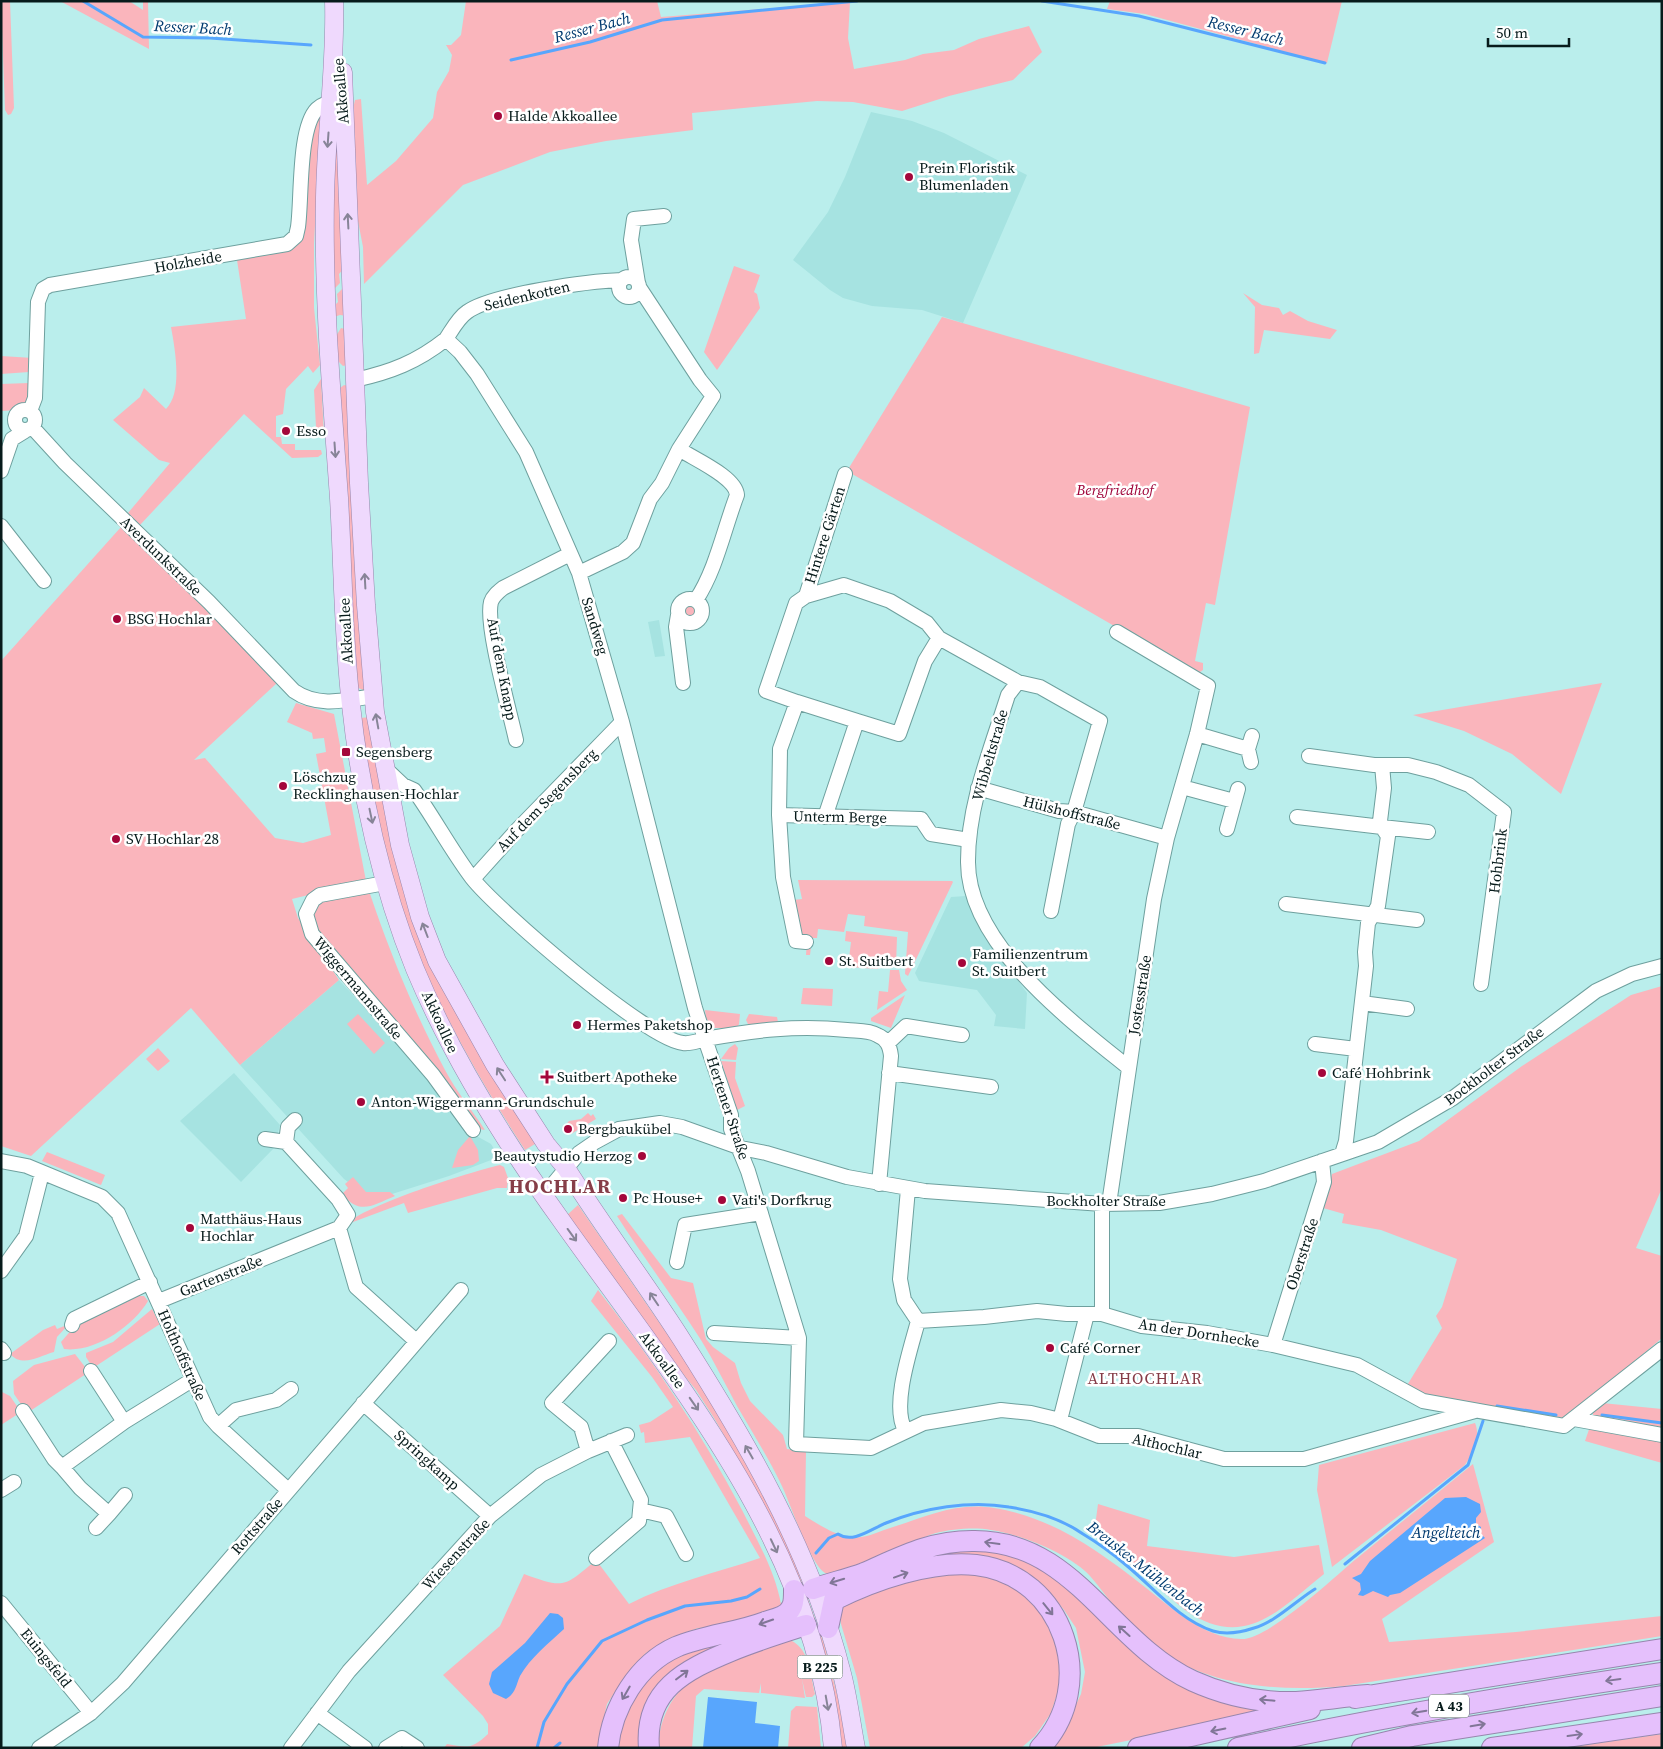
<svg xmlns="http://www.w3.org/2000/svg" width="1663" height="1749" viewBox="0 0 1663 1749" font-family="'Source Serif 4',serif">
  <rect width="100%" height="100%" fill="#baeeec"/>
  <path fill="#a6e3e1" d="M871,112l41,9 32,12 83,42 -64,148 -41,-13 -50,-4 -29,-8 -13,-8 -37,-30 35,-48 17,-35z
    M659,620l6,36 -10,1 -7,-35z
    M966,896l17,36 44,61 -2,36 -31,-3 2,-11 -19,-25 -58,-9 -4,-8 36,-76z
    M339,980l64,68 70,86 18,10 8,13 -50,19 -76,24 -29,-21 -104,-114z
    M234,1073l46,52 -6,23 -33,34 -61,-61z"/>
  <path fill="#fab5bc" d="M1,1h9l4,107 -3,6 -3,1 -3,-5z
    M60,1h69l14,9v-9h5l1,48z
    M466,1h191l4,16 189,-15 -2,36 6,31 51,-9 18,-6 31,-4 25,-11 50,-13 13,26 -29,28 -64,16 -47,15 -49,-9 -36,-1 -125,12 1,17 -87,11 -56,11 -87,33 -99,99 -1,-37 -7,-36 -4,-98 3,-13 6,-1 6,86 29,-24 37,-43 4,-26 12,-21 3,-16 -6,-10h5l10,-10z
    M1110,1h232l-15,62 -182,-49 -38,-5z
    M335,113l12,152 -8,9 1,9 -10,10z
    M321,114l-7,130v64l6,57 -7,8 -5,-7 -22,23 -3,25 -7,2v21h5l1,7h13v6h26l1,4 -4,3 -26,1 -48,-44 -104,111 -12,-12 42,-50 -11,-3 -46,-40 27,-23 4,-9 22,21c17,-17 9,-60 5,-82l75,-8 -9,-59 51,-12 22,-115z
    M734,266l26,9 -6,17 3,2 3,14 -43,62 -13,-18z
    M347,284v32l-7,-1 -6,2 -5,-6 9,-9 -1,-8z
    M1243,293l19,12 17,3 4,7 7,-4 18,10 29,9 -7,9 -66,-9 -5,23 -5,1 1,-47z
    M942,317l308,90 -35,198 -9,-2 -11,58 8,2v7l-6,4 -350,-203z
    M341,328l4,1 2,36 -4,1 -6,-6 -1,-24z
    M1,356l32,2 -4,14 -28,2z
    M321,379l3,56 -8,-8 -2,-37z
    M29,383l-1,19 -10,8 -17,1v-27z
    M344,385l4,1 17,303 -2,1 -7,-3 -16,-299z
    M121,527l68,64 88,92 -83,77 11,-2 70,80 28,5 28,-8 -15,-81 10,-2 -2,-14 -11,1 -1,-6 -25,-11 9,-19 38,11 32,167 -74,18 6,19 41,62 -99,85 -49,-57 -160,148 -30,-10v-485z
    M681 610a8 8 0 1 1 16 0a8 8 0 1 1-16 0Z
    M1602,683l-41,111 -49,-40 -48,-23 -51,-16z
    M372,717l37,177 131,247 -15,9c-52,-80 -98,-162 -129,-253 -19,-58 -27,-119 -37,-179z
    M798,880l154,1 1,1 -45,94 -3,-2 3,-42 -44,-6 1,-10 -17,-2 -4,18 -26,-3 -1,9h-5l-2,17h-4l1,-15 -8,-2 -6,-38 9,-1z
    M369,891c21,62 45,121 76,179 11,21 27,40 40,60l-10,-2 -158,-196 -6,-20 10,-12z
    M846,931l51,6 -1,28 -17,-2 -1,6 -30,-2 3,-25 -6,-1z
    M890,970h9l2,11 6,9 -30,20 2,-19 9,1z
    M1662,986v202l-26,60 26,8v82l-93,79 -10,3 -139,-25 -14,-8 36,-59 -6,-12 6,-9 15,-48 -76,-29 -39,-7 2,-9 -21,-6 9,-34 87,-33 103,-75 109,-71z
    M803,988l30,1 -1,17 -31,-2z
    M905,995l-14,33 -20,-7v-3z
    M705,1010l35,4 -1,10 -2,4h-23l-8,-10z
    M358,1014l27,29 -11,11 -27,-30z
    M749,1014l28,3 1,5 -29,4 -3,-6z
    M735,1044l3,4 -2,12 -15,-1 8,-11z
    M158,1048l12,13 -12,10 -12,-12z
    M721,1061l15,1 -1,16 10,28 -8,4z
    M588,1113l3,3 2,-2 3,5 -25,15 -8,-6 6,-7 12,-2z
    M470,1136l8,14 1,11 -6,4 -21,3 6,-18z
    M47,1152l58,23 -4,10 -59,-24z
    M500,1165l4,2 4,11 -1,10h-10l-89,25 -4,-10 -59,22c22,-21 122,-52 155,-60z
    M353,1177l13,15h24l5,4c-22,9 -35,20 -53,-2l6,-6 -3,-4z
    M578,1205l132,191 76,142 38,106 14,54 9,50h-9l-86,-264 -38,-66 -18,-28 -39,-48 -91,-126z
    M622,1214l49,64 22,5 13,56 7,8 22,16 6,20 9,18 33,34 4,14 19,2 -1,65c13,8 29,19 45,21 12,2 24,-3 34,-7 36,-11 71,-29 110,-22 57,9 102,41 147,76 29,22 61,54 100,55 28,1 96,-65 120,-84 37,-30 74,-60 112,-91l21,78 -112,77 7,23 127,-10 146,-16v20l-318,50c-65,6 -137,1 -191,-40 -26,-19 -43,-47 -63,-70 -20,-22 -70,-42 -99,-46 -16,-3 -39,-1 -55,3 -19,5 -98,47 -111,40 -15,-9 -35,-71 -44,-89 -13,-27 -29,-52 -44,-78 -12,-22 -23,-45 -36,-66 -27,-42 -57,-82 -84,-124z
    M598,1290c54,69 103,142 144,220 15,30 33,61 39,94l-4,8 -49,14 -30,2 -22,8 -30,17 -22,25 -17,26 -10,44h-153l3,-4c21,4 25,5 41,-10v-10l-5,-8 -40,-41 57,-49 24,-52c41,15 40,13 72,-14l33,44c41,-21 87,-31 131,-46l-70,-121 -45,6 -1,-11 -3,1 -2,-8 11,-3 23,-15 -21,-30 -61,-76z
    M135,1293l2,3h7l4,5c-15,25 -53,52 -84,48l-3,-7 13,-15 59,-29z
    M152,1309l8,15 -67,44 -7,-11v-4l27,-11z
    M69,1324l-12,13 -3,15c-15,4 -31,16 -44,2l33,-24 12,-5 2,4z
    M75,1354l14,18 -62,41 -13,-19 -1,-13 21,-16z
    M2,1392l8,4 11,16 -20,13z
    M1602,1403l60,6v54l-77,-22 8,-23v-10z
    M1475,1423c6,14 -2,30 -10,42l-133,102 -15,-77 2,-25z
    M1098,1504l52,16 -3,26 87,11 85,-12 5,29c-46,37 -80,77 -139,36l-91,-76z
    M971,1544l65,16 192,143 28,7 -23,9 -141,29h-44l17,-20 16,-34 4,-22 -9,-44 -12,-18 -17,-21 -17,-11 -58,-23 -24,-1 -25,5z
    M961,1570l34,5 41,27 26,54 -2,29 -9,28 -16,23 -14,12h-151l-13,-70 -16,-54 -1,-15 5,-6 50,-19z
    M741,1635l-59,33 -40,80h-29l24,-63 39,-31z
    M787,1639c23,7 23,35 28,55l-3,3h-6l-4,-18 3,19 -44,-5v-10l-2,10 -55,-4 -8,7 -4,52h-34c5,-77 69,-86 129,-109z
    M796,1706l21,1 4,41h-33l3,-37z
    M1662,1734v14h-97z"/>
  <path fill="#58a6fd" d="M1466,1497l14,7 1,8 -5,6v6l5,3v7l4,4 -85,55 -10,2 -2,2 -15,-6 -10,5 -5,-1 3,-5 -1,-7 -8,-5 9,-4 9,-13 75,-63z
    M550,1613l8,1 5,4 1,11c-15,14 -34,29 -44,47 -4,9 -4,17 -14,23l-13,-6 -4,-9 3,-12 33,-29z
    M708,1697l49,5 -2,21 25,3 -2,22h-75z"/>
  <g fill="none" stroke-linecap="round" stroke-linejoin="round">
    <path stroke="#58a6fd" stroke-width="3" d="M83,1l60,36 67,1 101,7
      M1042,1l97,15 186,47
      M511,60l79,-18 72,-22 195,-19
      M1497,1406l59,9
      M1602,1415l60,8
      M816,1553l13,-15 9,-4c15,10 33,-5 48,-11 37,-15 84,-23 123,-16 26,4 53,12 74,27 15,9 30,20 43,31 27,22 53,55 87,66 13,4 29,1 41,-3 20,-5 43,-28 61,-39
      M1345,1564l123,-99 15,-44
      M537,1748l7,-26 23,-38 35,-43 45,-21 38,-14 46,-5 16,-4 13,-8
      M554,1748l6,-5"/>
    <g stroke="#6ea09e" stroke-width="16">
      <path id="minor" d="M619 287a10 10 0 1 1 20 0a10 10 0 1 1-20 0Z
        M638,283l-7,-43 3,-21 30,-3
        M639,287l61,93 13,16 -34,53
        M446,339c6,-9 12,-21 21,-27 24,-18 124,-31 155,-32
        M355,380c36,-8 62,-18 91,-41l14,13 17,22 49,78 53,121 43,149 73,286 10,31c51,-9 91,-14 142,-9 9,1 22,0 30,5 10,4 13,11 14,21l-12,128
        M15 420a10 10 0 1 1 20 0a10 10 0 1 1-20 0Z
        M30,411l5,-13 3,-96 5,-13 7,-4 237,-41 9,-8 2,-9c4,-28 0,-99 19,-118 6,-6 13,-7 21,-7
        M33,428l32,35 144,139 85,89c24,17 53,9 80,5
        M1,471l11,-32 13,-8
        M845,474l-39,122 38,-11 46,16 37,22 12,15 79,44 22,5 60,34 -26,91 -6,12 -17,87
        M1,526l43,55
        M579,573l44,-21 10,-9 17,-44 12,-16 17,-34c15,10 57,28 58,46 -13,34 -21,75 -41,105
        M678 611a12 12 0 1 1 24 0a12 12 0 1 1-24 0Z
        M678,615l-2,12 7,56
        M1018,682l-10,13c-17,54 -40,109 -40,166 -1,83 103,160 161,207
        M797,702l60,19
        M1197,734l51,15 3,13
        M516,740c-6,-28 -31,-115 -25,-138 2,-6 7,-10 12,-14l67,-34
        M1248,749l4,-13
        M1309,756l65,9h34l28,7 33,13 35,27 -23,172
        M1382,765l2,23 -4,33 2,6 46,5
        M386,769l17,16 11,5c20,28 37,60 58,88 25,32 176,162 211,165 7,1 16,-2 22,-4l26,76v14l17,42 51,167 -3,106 75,4 53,-25 77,-13 30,3 25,6 43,17h39l86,23h80l171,-48
        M1182,787l52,14
        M978,788l81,23 15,1 93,26
        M779,815l1,-66 17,-47 -31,-11 30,-88 10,-7
        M825,817l32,-96 42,13 26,-73 14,-23
        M1297,817l85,10 6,9 -10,70 -10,17 -3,29 1,14 -20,175 -4,13
        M1227,829l11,-40
        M473,879l44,-49 105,-108
        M385,883l-65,12 -7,5 -7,14 6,20 121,141 40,55
        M1286,904l131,16
        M806,942l-10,-1 -13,-64 -4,-62 142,4 10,15 38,6
        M1362,1003l45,6
        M888,1043l18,-17 56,9
        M1315,1044l41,5
        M889,1073l102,14
        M265,1139l21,3
        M1,1161l26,5 75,31 16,16 92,204 8,9 70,64
        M908,1189l-8,90 4,21 14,21 66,-4 53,-6 30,3h35l40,12 65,7 66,12 84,20 66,36 141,25 98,-77
        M544,1195l35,-42 16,-11 24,-13 41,-6 22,4 59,21 25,5 81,24 78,14 177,13 57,-1 53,-9 52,-13 114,-39 75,-44 143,-107 36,-17 30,-8
        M1109,1204l45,-305 13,-61 30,-104 11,-48 -91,-54
        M339,1228l17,59 60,54
        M677,1262l8,-37 76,-12
        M1,1271l25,-35 16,-63
        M159,1301l180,-73 9,-13 -10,-16 -52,-57 2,-15 7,-7
        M1102,1314v-110
        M72,1325l2,-6 76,-37
        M714,1333l85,5
        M1273,1345l51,-163 -2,-21
        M1,1349l3,4
        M91,1371l33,51
        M363,1403l127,113
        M23,1411l31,48 8,8
        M1574,1419l88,16
        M1060,1420l27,-106
        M218,1426l18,-16 40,-10 15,-11
        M905,1430c-14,-25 6,-82 13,-109
        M588,1451l-7,-24 -29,-24 57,-62
        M1,1490l13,-8
        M125,1495l-16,19 -29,-26 -18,-21 62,-45 68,-42
        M640,1510l26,6 20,38
        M96,1528l13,-14
        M596,1558l43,-37 2,-21 -30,-59
        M1,1603l90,110
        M317,1713l48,35
        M39,1748l52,-35 32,-30 338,-393
        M291,1748l58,-77 141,-155 51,-41 47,-24 39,-16
        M386,1748l16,-10 15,10"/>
    </g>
    <g stroke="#9786ad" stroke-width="19">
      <path id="major" d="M334,1c2,66 -8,131 -9,197 -2,100 7,201 14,300 4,69 4,139 12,207 9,86 31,183 64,264 37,89 90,173 146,251 114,161 254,323 272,528
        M343,72l16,411 7,122 9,107 25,133 20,72 17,44 58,104 51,79 20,24c37,59 79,114 116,172 65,102 129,212 159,330 7,25 10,52 15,78"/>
    </g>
    <g stroke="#9786ad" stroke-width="22">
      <path id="highway" d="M813,1589c17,-6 35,-10 51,-16 37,-16 66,-32 108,-32 102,-2 137,101 221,140 31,14 68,22 103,21 24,-1 48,-6 72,-7
        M828,1628l6,-28c40,-20 97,-40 142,-35 88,10 124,120 64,183
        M1355,1698l307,-49
        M608,1748c4,-41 30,-84 68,-101 28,-12 60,-14 89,-25 9,-3 22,-5 26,-14 3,-4 3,-13 3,-18
        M649,1748c-5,-58 36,-78 82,-97 24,-10 50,-18 75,-26
        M1138,1748l172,-39
        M1238,1748c140,-31 282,-54 424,-75
        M1362,1748l50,-12 250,-40
        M1492,1748l170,-25"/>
    </g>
    <use href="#minor" stroke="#fff" stroke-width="14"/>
    <use href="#major" stroke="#efd9fd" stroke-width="18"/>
    <use href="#highway" stroke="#e5c0fc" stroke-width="20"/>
  </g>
  <defs><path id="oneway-shaft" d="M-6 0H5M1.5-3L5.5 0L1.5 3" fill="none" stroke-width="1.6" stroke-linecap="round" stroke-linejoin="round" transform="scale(1.25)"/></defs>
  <g stroke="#878497">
    <use href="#oneway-shaft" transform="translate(328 140) rotate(94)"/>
    <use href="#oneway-shaft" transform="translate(348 221) rotate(-93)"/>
    <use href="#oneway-shaft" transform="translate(335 450) rotate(86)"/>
    <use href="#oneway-shaft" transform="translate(365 581) rotate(-93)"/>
    <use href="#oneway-shaft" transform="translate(377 721) rotate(-100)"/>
    <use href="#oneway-shaft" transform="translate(371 816) rotate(78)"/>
    <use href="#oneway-shaft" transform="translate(425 930) rotate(-111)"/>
    <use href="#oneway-shaft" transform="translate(501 1074) rotate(-123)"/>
    <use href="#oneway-shaft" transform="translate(572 1235) rotate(54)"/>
    <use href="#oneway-shaft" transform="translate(654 1299) rotate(-124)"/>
    <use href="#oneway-shaft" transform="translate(694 1404) rotate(55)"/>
    <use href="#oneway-shaft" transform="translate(749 1452) rotate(-120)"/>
    <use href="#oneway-shaft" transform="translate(774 1546) rotate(65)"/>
    <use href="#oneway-shaft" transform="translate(827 1703) rotate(80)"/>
  </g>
  <g stroke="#817697">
    <use href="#oneway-shaft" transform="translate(992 1543) rotate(-172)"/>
    <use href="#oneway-shaft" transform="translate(901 1575) rotate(-20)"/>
    <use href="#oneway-shaft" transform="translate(837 1581) rotate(163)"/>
    <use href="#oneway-shaft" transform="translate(1048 1609) rotate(51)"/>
    <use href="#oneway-shaft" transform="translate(766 1622) rotate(161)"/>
    <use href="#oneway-shaft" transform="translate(1124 1631) rotate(-138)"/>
    <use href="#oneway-shaft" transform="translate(682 1675) rotate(-37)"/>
    <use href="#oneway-shaft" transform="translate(1613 1680) rotate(172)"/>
    <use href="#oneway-shaft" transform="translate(626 1693) rotate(120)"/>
    <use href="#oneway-shaft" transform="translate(1267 1700) rotate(-175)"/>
    <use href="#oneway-shaft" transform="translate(1419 1712) rotate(170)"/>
    <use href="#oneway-shaft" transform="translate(1478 1725) rotate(-10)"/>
    <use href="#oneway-shaft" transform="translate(1218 1730) rotate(168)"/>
    <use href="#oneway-shaft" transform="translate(1575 1735) rotate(-8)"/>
  </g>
  <g fill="#a4073b" stroke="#fff" stroke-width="2">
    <circle cx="498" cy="116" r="5"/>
    <circle cx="909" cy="177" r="5"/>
    <circle cx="286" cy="431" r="5"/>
    <circle cx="117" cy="619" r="5"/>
    <rect x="341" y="747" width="10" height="10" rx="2.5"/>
    <circle cx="283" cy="786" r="5"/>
    <circle cx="116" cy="839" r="5"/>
    <circle cx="829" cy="961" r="5"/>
    <circle cx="962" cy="963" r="5"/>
    <circle cx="577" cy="1025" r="5"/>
    <circle cx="1322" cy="1073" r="5"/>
    <path d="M544.5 1069.5h5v5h5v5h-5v5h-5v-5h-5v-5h5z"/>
    <circle cx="361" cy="1102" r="5"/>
    <circle cx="568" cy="1129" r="5"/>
    <circle cx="642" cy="1156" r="5"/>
    <circle cx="623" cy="1198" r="5"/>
    <circle cx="722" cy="1200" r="5"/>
    <circle cx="190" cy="1228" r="5"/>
    <circle cx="1050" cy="1348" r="5"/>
  </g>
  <g text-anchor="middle" stroke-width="5" stroke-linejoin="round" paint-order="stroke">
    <g fill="#fff" stroke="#515f5f" stroke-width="1">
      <rect x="797.5" y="1655.5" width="45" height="23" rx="4"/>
      <rect x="1429" y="1694.5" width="40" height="23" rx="4"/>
    </g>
    <g font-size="14" font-weight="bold" fill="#071b1b">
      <text x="820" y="1672">B 225</text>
      <text x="1449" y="1711">A 43</text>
    </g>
    <g font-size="15" fill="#071b1b" stroke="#fff">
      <text transform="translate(341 91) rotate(-95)" y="5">Akkoallee</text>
      <text transform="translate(188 262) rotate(-10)" y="5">Holzheide</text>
      <text transform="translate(527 296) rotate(-13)" y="5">Seidenkotten</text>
      <text transform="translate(825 535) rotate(-72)" y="5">Hintere Gärten</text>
      <text transform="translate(161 556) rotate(44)" y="5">Averdunkstraße</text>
      <text transform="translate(595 626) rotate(73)" y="5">Sandweg</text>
      <text transform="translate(346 631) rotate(-93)" y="5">Akkoallee</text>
      <text transform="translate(502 669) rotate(79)" y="5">Auf dem Knapp</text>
      <text transform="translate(990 755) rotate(-74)" y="5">Wibbeltstraße</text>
      <text transform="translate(547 800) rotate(-46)" y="5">Auf dem Segensberg</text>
      <text transform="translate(1072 813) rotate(14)" y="5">Hülshoffstraße</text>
      <text transform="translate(840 817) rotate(1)" y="5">Unterm Berge</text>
      <text transform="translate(1498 861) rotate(-83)" y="5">Hohbrink</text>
      <text transform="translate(358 988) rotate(50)" y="5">Wiggermannstraße</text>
      <text transform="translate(1140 995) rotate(-81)" y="5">Jostesstraße</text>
      <text transform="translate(440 1022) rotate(65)" y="5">Akkoallee</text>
      <text transform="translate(1494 1066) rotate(-37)" y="5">Bockholter Straße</text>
      <text transform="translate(728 1108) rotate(72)" y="5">Hertener Straße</text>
      <text x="1106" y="1206">Bockholter Straße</text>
      <text transform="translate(1302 1254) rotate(-72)" y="5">Oberstraße</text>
      <text transform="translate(221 1276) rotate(-22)" y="5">Gartenstraße</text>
      <text transform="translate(1199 1333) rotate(9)" y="5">An der Dornhecke</text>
      <text transform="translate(182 1355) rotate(66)" y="5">Holthoffstraße</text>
      <text transform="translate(662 1360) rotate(54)" y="5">Akkoallee</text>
      <text transform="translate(1167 1446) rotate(13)" y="5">Althochlar</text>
      <text transform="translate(427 1460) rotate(42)" y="5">Springkamp</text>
      <text transform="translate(257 1526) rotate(-49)" y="5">Rottstraße</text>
      <text transform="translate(456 1554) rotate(-47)" y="5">Wiesenstraße</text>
      <text transform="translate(46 1658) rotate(51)" y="5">Euingsfeld</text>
    </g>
    <g font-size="15" fill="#071b1b" stroke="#fff" text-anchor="start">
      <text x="508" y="121">Halde Akkoallee</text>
      <text x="919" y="173">Prein Floristik<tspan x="919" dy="17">Blumenladen</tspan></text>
      <text x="296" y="436">Esso</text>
      <text x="127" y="624">BSG Hochlar</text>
      <text x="356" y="757">Segensberg</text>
      <text x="293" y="782">Löschzug<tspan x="293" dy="17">Recklinghausen-Hochlar</tspan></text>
      <text x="126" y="844">SV Hochlar 28</text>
      <text x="972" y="959">Familienzentrum<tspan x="972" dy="17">St. Suitbert</tspan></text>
      <text x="839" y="966">St. Suitbert</text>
      <text x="587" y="1030">Hermes Paketshop</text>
      <text x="1332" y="1078">Café Hohbrink</text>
      <text x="557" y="1082">Suitbert Apotheke</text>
      <text x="371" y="1107">Anton-Wiggermann-Grundschule</text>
      <text x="578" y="1134">Bergbaukübel</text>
      <text x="632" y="1161" text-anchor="end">Beautystudio Herzog</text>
      <text x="633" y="1203">Pc House+</text>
      <text x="732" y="1205">Vati's Dorfkrug</text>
      <text x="200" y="1224">Matthäus-Haus<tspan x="200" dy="17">Hochlar</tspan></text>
      <text x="1060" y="1353">Café Corner</text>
    </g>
    <g font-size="15" font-style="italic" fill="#9e0037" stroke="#fff">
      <text x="1115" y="495">Bergfriedhof</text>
    </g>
    <g font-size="16" font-style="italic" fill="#003a6f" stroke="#fff">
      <text transform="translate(193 27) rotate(3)" y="6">Resser Bach</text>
      <text transform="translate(592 27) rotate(-15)" y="6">Resser Bach</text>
      <text transform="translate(1246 30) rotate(14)" y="6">Resser Bach</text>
      <text x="1446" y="1538">Angelteich</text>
      <text transform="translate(1146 1568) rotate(38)" y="6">Breuskes Mühlenbach</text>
    </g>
    <g font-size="16" letter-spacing="1" fill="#863d48" stroke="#fff">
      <text x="1145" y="1384">ALTHOCHLAR</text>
    </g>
    <g font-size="20" font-weight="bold" letter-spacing="1" fill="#863d48" stroke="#fff">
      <text x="560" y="1193">HOCHLAR</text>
    </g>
  </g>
  <rect width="1663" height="1749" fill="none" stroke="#071b1b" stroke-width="5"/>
  <path d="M1488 38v8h81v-8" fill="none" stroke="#071b1b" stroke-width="2.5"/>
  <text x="1496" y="38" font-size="15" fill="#071b1b" stroke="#ffffff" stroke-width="4" paint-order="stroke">50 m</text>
</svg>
